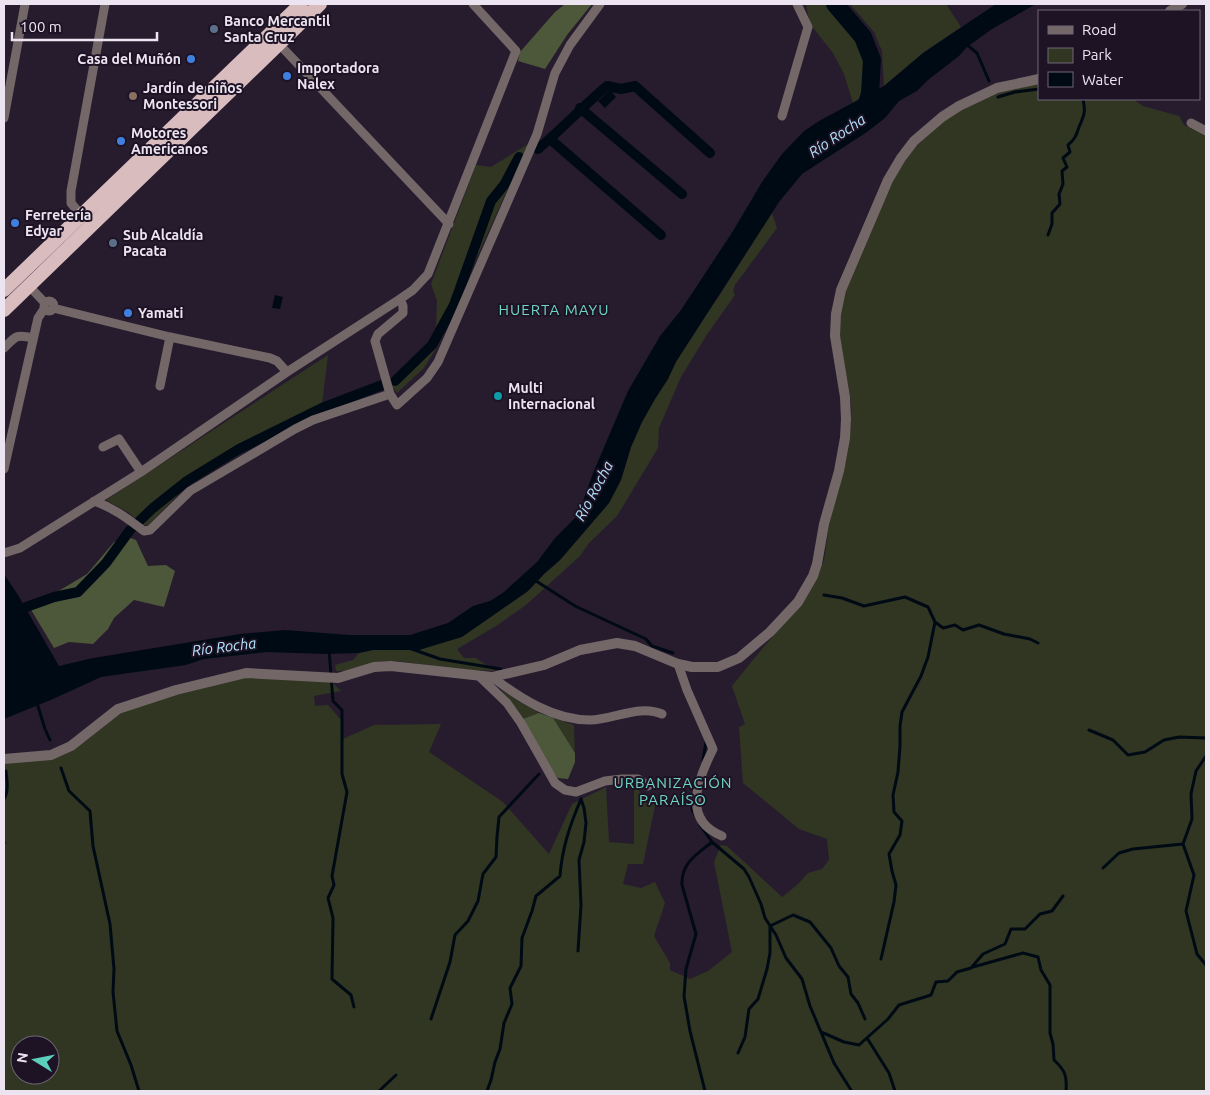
<svg xmlns="http://www.w3.org/2000/svg" width="1210" height="1095" viewBox="0 0 1210 1095" font-family="Ubuntu,sans-serif">
  <rect width="100%" height="100%" fill="#271c2e"/>
  <path fill="#303622" fill-rule="evenodd" d="M806,4h24c21,21 50,55 33,87 -3,5 -4,9 -10,12l-9,-29 -11,-21 -23,-29z
    M850,4h96l15,23 -38,26 -39,33 -2,-35 -8,-19z
    M1039,84v15h94l10,7 36,10 5,9 22,11v955h-1202v-327l28,-4 41,-11 14,-9 31,-26 59,-21 74,-18 80,6 10,10 -27,5 1,10 13,-1 14,16 1,18 31,-14 67,-1 -12,28 74,50 46,52 23,-50 34,-17 3,55 25,2v-60l8,11 14,6 -13,63h-15l-5,20 18,4 14,-6 10,21 -11,33 16,27v7l20,9 18,-8 24,-19 -18,-90 7,-17 6,1 55,51 15,-12 11,-12 14,-4 7,-9 -2,-21 -28,-10 -56,-46 -4,-56 6,-3 -13,-38c12,-15 23,-29 36,-44 22,-27 41,-42 54,-76 5,-14 4,-30 8,-45 10,-39 23,-77 21,-118 -2,-23 -11,-45 -12,-67 -1,-9 1,-18 2,-27 3,-24 16,-48 26,-70 8,-20 15,-41 25,-59 31,-54 85,-89 147,-96zM20,1045h30v30h-30z
    M528,144l-93,206 -11,18 -27,25 -5,-7 2,-10 37,-36 5,-12 1,-27 -6,-17 45,-119 15,2z
    M772,213l5,15 -42,57 -2,6 2,4 -29,41 -25,41 -22,51 -1,20 -41,68 -28,27 -9,13 -54,49 -30,21 -39,23 7,9h12l19,13 -39,-2 -59,-8 -18,1 -29,9h-14l-1,-6 18,-5 6,-7 14,-3h46l60,-25 49,-34 16,-17 16,-14 49,-57 12,-23 10,-33 11,-25 13,-23 13,-20 7,-17 29,-45 15,-21z
    M328,355l-7,57 -38,16 -98,60 -37,37h-6l-13,-12 -23,-13z
    M499,688l19,13 21,12 35,12 1,37 -7,17 -10,-1 -47,-77z"/>
  <path fill="#4d573a" d="M565,4h27l-25,31 -22,34 -27,-8 2,-9 35,-40z
    M128,537l8,3 12,26 18,-1 9,6 -11,36 -30,-7 -20,18 -6,11 -15,15 -24,-2 -15,6 -24,-40 57,-34 27,-32z
    M539,713l14,5 22,35v9l-7,17 -10,-1 -8,-9 -27,-50z"/>
  <path fill="#000a15" d="M996,4h40l-44,25 -25,18 -8,9 -31,24 -11,11 -18,10 -14,17 -18,14 -65,42 -23,28 -103,160 -8,17 -13,20 -13,23 -11,25 -10,33 -12,23 -49,57 -16,14 -16,17 -66,46 -43,13h-46l-14,3 -34,1 -58,-2 -63,7 -18,6 -85,12 -48,22 -49,20v-145l14,21 41,71 34,-8 147,-24 45,-4 64,5h61l38,-12 25,-17 17,-5 14,-9 33,-30 18,-24 23,-23 15,-42 35,-82 32,-55 21,-26 52,-79 29,-49 20,-28 22,-23 15,-10 65,-35 39,-33z
    M610,90l6,7 -11,11 -7,-7z
    M275,295l8,2 -3,12 -8,-1z"/>
  <g fill="none" stroke-linecap="round" stroke-linejoin="round">
    <path stroke="#000a15" stroke-width="3" d="M966,44l11,9 12,28
      M998,97l17,-5 24,-3
      M1048,235l4,-11v-11l8,-9 -1,-10 4,-10 -1,-13 5,-4 -4,-9 7,-6 -2,-7c7,-6 8,-9 11,-18 5,-12 7,-14 4,-28
      M533,579l42,27 71,33 6,7 21,7
      M824,595l18,3 22,8 41,-9 23,10 7,15 8,6 12,-3 8,5 16,-5 25,9 26,5 8,4
      M409,648l31,11 61,10
      M329,650l4,51 9,9v64l5,18 -15,84 2,9 -6,13 5,20 -1,61 19,16 3,12
      M37,703l8,26 5,11
      M1089,730l24,10 15,15 17,-3 19,-12 15,-3 27,1
      M1206,756l-10,15 -5,23 1,25 -9,25 11,31 -8,36 11,43 9,11
      M703,760l3,-18
      M61,768l8,23 21,20 3,35 17,78 4,45 -1,23 4,39 14,34 8,26
      M693,795l-1,14 3,6
      M4,799c5,-8 3,-19 2,-28
      M700,825l12,17 32,27 5,8 12,27 4,14 11,17 10,23 16,21 8,27 24,57 17,27
      M4,842v1
      M1103,868l16,-15 14,-4 50,-5
      M578,951l3,-46 -2,-45 5,-18 2,-19 -2,-15 -3,-9
      M881,959l13,-57 2,-17 -4,-14 -3,-17 11,-19 2,-14 -8,-9 -1,-17 5,-23 2,-26v-20l2,-14 19,-36 7,-19 7,-35
      M973,967l50,-14 15,4 3,13 9,15v48l3,11 1,16c12,11 13,17 12,31
      M431,1019l19,-57 5,-27 13,-14 10,-20 5,-27 13,-17 1,-20 2,-20 40,-43
      M821,1032l23,10 15,3 29,-26 11,-14 32,-10 5,-13 12,-1 9,-9 14,-4 12,-14 22,-10 6,-15h14l15,-15 12,-3 11,-15
      M867,1038l22,35 6,18
      M738,1053l7,-16 4,-28 9,-10 9,-30 3,-16v-27l23,-11 17,7 21,26 8,18 9,11 3,17 7,9 7,16
      M379,1091l17,-16
      M487,1091l4,-11 4,-18 5,-13 4,-26 8,-19 -2,-16 11,-22 1,-28 10,-27 4,-15 24,-20c2,-28 10,-51 21,-77
      M705,1091l-15,-60 -6,-35 2,-27 10,-35 -14,-49c-1,-22 14,-30 30,-43"/>
    <path stroke="#000a15" stroke-width="10" d="M580,108l102,86
      M550,139l111,96
      M538,149c24,-20 45,-43 69,-63l14,3 14,-3 75,67
      M395,381l37,-36 22,-40 37,-104 13,-16 15,-28
      M4,615l50,-18 24,-5 28,-29 24,-33 23,-22 34,-27 52,-32 83,-41 60,-23"/>
    <path stroke="#000a15" stroke-width="18" d="M835,4l28,33 9,23 -2,34 -4,13 -6,8"/>
    <path stroke="#746768" stroke-width="9" d="M279,44l170,180
      M782,116l26,-89 -11,-23
      M4,118l21,-114
      M1191,123l15,8
      M81,215l-10,-12v-12l34,-187
      M29,286l16,17
      M400,299l3,7v7l-25,21 -3,7 15,53 7,11 30,-27 11,-16 99,-228 18,-61 15,-28 30,-41
      M44 306a5 5 0 1 1 10 0a5 5 0 1 1-10 0Z
      M53,308l117,29 100,21 7,3 10,11
      M4,348c12,-12 12,-14 29,-10
      M160,386l10,-49
      M103,447l16,-8 22,33
      M4,469l34,-151 6,-9
      M94,501c20,7 34,18 50,30l6,-1 40,-39 105,-62 18,-9 77,-26
      M4,553l16,-5 121,-76 146,-100 113,-73 13,-9 15,-16 88,-223 -43,-47
      M678,664l9,26 26,59c-15,30 -32,71 9,87
      M479,676l28,27 14,20 34,60 10,7 11,2 29,-11 17,-2h16l10,7
      M492,677c28,21 61,43 98,43 23,0 49,-16 72,-6"/>
    <path stroke="#746768" stroke-width="10" d="M1170,11l12,-7
      M4,759l47,-4 20,-9 47,-37 58,-19 70,-17 92,5 36,-11 17,-1 101,11 52,-12 36,-15 37,-7 18,3 43,18 14,3h26l21,-9 31,-26 28,-30 15,-26 4,-12 7,-40 15,-53 6,-33 1,-19 -1,-22 -10,-61 1,-22 5,-24 47,-110 13,-22 13,-17 28,-24 17,-11 38,-18 42,-9"/>
    <path stroke="#d9bcbe" stroke-width="14" d="M4,290l297,-286
      M4,310l316,-306"/>
  </g>
  <g fill="#5c6f8a" stroke="#1d1324" stroke-width="2">
    <circle cx="214" cy="29" r="5"/>
    <circle cx="113" cy="243" r="5"/>
  </g>
  <g fill="#3f7fe0" stroke="#1d1324" stroke-width="2">
    <circle cx="191" cy="59" r="5"/>
    <circle cx="287" cy="76" r="5"/>
    <circle cx="121" cy="141" r="5"/>
    <circle cx="15" cy="223" r="5"/>
    <circle cx="128" cy="313" r="5"/>
  </g>
  <circle fill="#8d6e63" stroke="#1d1324" stroke-width="2" cx="133" cy="96" r="5"/>
  <circle fill="#0f9aa8" stroke="#1d1324" stroke-width="2" cx="498" cy="396" r="5"/>
  <g text-anchor="middle" stroke-width="4" stroke-linejoin="round" paint-order="stroke">
    <g font-size="14" font-weight="bold" fill="#ece5f1" stroke="#1d1324" text-anchor="start">
      <text x="224" y="26">Banco Mercantil<tspan x="224" dy="16">Santa Cruz</tspan></text>
      <text x="181" y="64" text-anchor="end">Casa del Muñón</text>
      <text x="297" y="73">Importadora<tspan x="297" dy="16">Nalex</tspan></text>
      <text x="143" y="93">Jardín de niños<tspan x="143" dy="16">Montessori</tspan></text>
      <text x="131" y="138">Motores<tspan x="131" dy="16">Americanos</tspan></text>
      <text x="25" y="220">Ferretería<tspan x="25" dy="16">Edyar</tspan></text>
      <text x="123" y="240">Sub Alcaldía<tspan x="123" dy="16">Pacata</tspan></text>
      <text x="138" y="318">Yamati</text>
      <text x="508" y="393">Multi<tspan x="508" dy="16">Internacional</tspan></text>
    </g>
    <g font-size="15" font-style="italic" fill="#b2e2fc" stroke="#1d1324">
      <text transform="translate(837 136) rotate(-34)" y="5">Río Rocha</text>
      <text transform="translate(594 491) rotate(-62)" y="5">Río Rocha</text>
      <text transform="translate(224 647) rotate(-7)" y="5">Río Rocha</text>
    </g>
    <g font-size="15" letter-spacing="1" fill="#6fd6c5" stroke="#1d1324">
      <text x="554" y="315">HUERTA MAYU</text>
      <text x="673" y="788">URBANIZACIÓN<tspan x="673" dy="17">PARAÍSO</tspan></text>
    </g>
  </g>
  <rect width="1210" height="1095" fill="none" stroke="#ece5f1" stroke-width="10"/>
  <rect x="1038" y="10" width="162" height="90" fill="#1d1324" stroke="#706776"/>
  <rect x="1048" y="26" width="25" height="8" fill="#746768" stroke="#706776"/>
  <text x="1082" y="35" font-size="15" fill="#ece5f1">Road</text>
  <rect x="1048" y="48" width="25" height="15" fill="#303622" stroke="#706776"/>
  <text x="1082" y="60" font-size="15" fill="#ece5f1">Park</text>
  <rect x="1048" y="72" width="25" height="15" fill="#000a15" stroke="#706776"/>
  <text x="1082" y="85" font-size="15" fill="#ece5f1">Water</text>
  <g transform="translate(35 1060) rotate(280)"><circle r="24" fill="#1d1324" stroke="#706776"/>
  <path d="M0-4L9 19L0 12L-9 19Z" fill="#5bcebc"/>
  <text y="-8" font-size="14" font-weight="bold" text-anchor="middle" fill="#ece5f1">N</text>
  </g>
  <path d="M12 32v8h145v-8" fill="none" stroke="#ece5f1" stroke-width="2.5"/>
  <text x="20" y="32" font-size="15" fill="#ece5f1" stroke="#1d1324" stroke-width="4" paint-order="stroke">100 m</text>
</svg>
